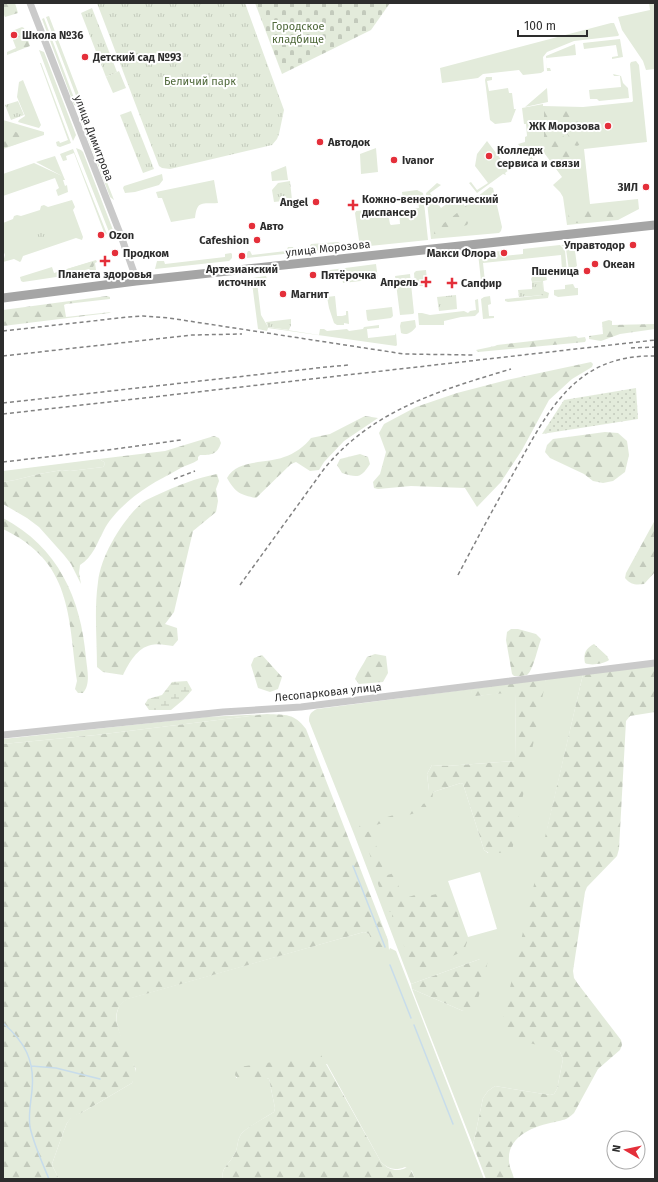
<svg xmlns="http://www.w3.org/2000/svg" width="658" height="1182" viewBox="0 0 658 1182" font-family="'Fira Sans',sans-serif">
  <defs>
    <pattern id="forest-firs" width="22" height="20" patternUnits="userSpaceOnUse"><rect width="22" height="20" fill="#e3ebdb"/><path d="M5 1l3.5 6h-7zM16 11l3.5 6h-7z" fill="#c3cabc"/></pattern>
    <pattern id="wetland-marsh" width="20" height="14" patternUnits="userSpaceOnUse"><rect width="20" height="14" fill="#e3ebdb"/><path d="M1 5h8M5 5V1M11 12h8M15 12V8" fill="none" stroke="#c3cabc"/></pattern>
    <pattern id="cemetery-stones" width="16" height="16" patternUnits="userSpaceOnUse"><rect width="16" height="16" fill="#e3ebdb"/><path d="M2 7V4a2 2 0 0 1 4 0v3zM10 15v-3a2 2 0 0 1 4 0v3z" fill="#c3cabc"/></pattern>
    <pattern id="park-tufts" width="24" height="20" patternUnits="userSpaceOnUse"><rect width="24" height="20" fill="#e3ebdb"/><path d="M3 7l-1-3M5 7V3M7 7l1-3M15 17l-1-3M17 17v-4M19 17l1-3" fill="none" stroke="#c3cabc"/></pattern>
    <pattern id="garden-dots" width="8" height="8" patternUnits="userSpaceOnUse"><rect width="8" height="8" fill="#e3ebdb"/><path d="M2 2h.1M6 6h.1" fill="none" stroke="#c3cabc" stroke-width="1.8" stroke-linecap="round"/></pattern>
  </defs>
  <rect width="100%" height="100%" fill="#fff"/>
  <path fill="#e3ebdb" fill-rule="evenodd" d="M649,3h6v66l-9,1 -3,-9 -21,-31 -4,-13 32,-7z
    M49,16l31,81 3,2 2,5 -5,2 -34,-89z
    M44,18l33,88 -3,-1 -32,-86z
    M611,23h3l5,12 -1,1 -44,5 -27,11 -4,5 1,14 -3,2 -18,2 -4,-5 -36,4 -5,4 -36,5 -2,-15z
    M620,39l3,18 -11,2v-2l6,-1 -2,-11 -32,4 -1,-6z
    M575,44l1,11 -30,3 1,10h3l1,3h-4l-1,-15z
    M39,50l5,2 32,83 -3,6z
    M636,61l3,4 8,77 -63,7 6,55 48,-5 1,10 -21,11 -51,5 -4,-28 -3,-5 -7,-7 9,-8 -23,-31 -10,7 4,6 -2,1 -13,-16 7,-2v-5l2,-1 -1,-12h-2l-2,-16 21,-4v2l40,1 49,-5 1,-1 -3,-37 1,-2z
    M40,63h1l30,80 -11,4 -3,-1 -1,-4 3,-1 1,2 8,-3z
    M119,71l7,17 -13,5 -7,-16z
    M613,74l8,2 2,7 5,5 1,10 -30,3 -2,-2h-7l-1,-9 32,-3 -1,-11h-6z
    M486,77h6v3l-5,1 2,10 19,-3 1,5h3l2,16h2l-5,13 -16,2 -5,-4 -5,-40z
    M23,80l18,45 -2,3 -21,-6 1,-2 6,-4 -8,-19 2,-15z
    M547,88l1,14 -23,5z
    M79,111l35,89 -4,-3 -31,-81z
    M3,120l41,12v3l-41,14z
    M487,141l22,29 -4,3 1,2 -3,-1 -26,19 -8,-10 2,-1 6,8 11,-7 -13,-17 2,-12z
    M76,148l5,2 2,2 30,78v5l-2,2z
    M376,148l2,24 -17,2 -1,-20z
    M73,149l34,85 -2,1 -31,-82 -8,3 1,4 -4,1 -3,-7z
    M55,156l10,24h-2l2,6 2,-1 1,7 -10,4 -2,-6 3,-2 -4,-10 -52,18v-22l31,-11 28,13 -26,-14z
    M286,166l2,14 -16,1 -1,-9z
    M162,174l1,6 -4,5 -24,7 -10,1 -2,-5 1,-2z
    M214,180l4,23c-16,1 -21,-3 -23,15l-24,4 -9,-24h-4l-2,-6z
    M437,183l4,2 -11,8 11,15 16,-12 8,10 25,-19 3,1 9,39 -1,4 -2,2 -68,6 -5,-46z
    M417,190l6,3 5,47 -68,7 -5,-34 1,-2 31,-3 3,16 1,1 9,-1 -1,-14 20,-2 -1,-10 -15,2 -1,-8z
    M72,200l3,7 -2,3 10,27 -1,3 -6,-2 -53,18 -2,5 -1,1 -6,-3 -11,3 2,-7 -2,-5v-27l10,-4 1,-3 3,-1 4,1 19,-6 1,-4 3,-1 4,2z
    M338,242l2,1 1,4 -2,1 -92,10v-5l1,-2h2l2,4 34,-4 2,-4h5l1,3 15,-2 2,-4z
    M574,243l3,23 -8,5 -3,-22 -5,-4z
    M560,245l5,5 2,22 -16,1v-3h1l1,1 9,-1 -1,-15 -78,8 3,28 -4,-1 -4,-37 24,-2v5l21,-2v-5z
    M231,253l1,1v4l-3,3 -74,8 2,-8h7l1,3 60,-7v-3z
    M96,260l1,2 -2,1 1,7 -5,1 -2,-2 -4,1 -2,3 -60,9 -2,-1 -1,-4 32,-10 2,6z
    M376,264l2,15 -35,4 -2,-12 -18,2 -1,-2z
    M426,270l1,10h-5l1,6h-8l-1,-13 2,-2z
    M410,274l4,39 -1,1 -13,1 -5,-39z
    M266,276l1,3 -2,2 -8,1 4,33 7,12 51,8 1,-6h4l3,2 20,-2 2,2 14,-2 1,-2 15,-2v3l-12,1 1,9 27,-3 1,-2 1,12 -1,1 -128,-18 -1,3 -9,-2 -6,-46h-11l-1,-3z
    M546,276l1,4 -4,1 1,10 5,2 -1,5 -40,4 -3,-1v-2l38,-4 -1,-14 -10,1 -1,-3 1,-2z
    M573,284l2,4h3v7l-20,2 -4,-2v-5l11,-1v-4z
    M335,296l2,20h5v3v-3l4,-1v-4h2l1,13 -5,-1v2h-7l-3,-2 -5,-15 -2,-11z
    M490,296l1,8 -3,1 1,11h5v2l-11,1 -2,-20 3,-2z
    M478,299l1,13 -4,4 -14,1 -17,4v4h-25l-1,-12h4l8,2 34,-4 4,2 2,-2 6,-1 -1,-10z
    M392,307l1,9 -2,2 -23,3 -1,-2 -1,-9z
    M415,320l1,7c-4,5 -9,9 -15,6l-1,-7 1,-4z
    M99,459l5,3 1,2 -2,3 -33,4 -8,-1 -23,4 -24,6 -12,2v-11z
    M583,674l-36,156 7,219 6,3 3,7 -6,30 -3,5 -4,1 -55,-9 -7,5 -5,7 -10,47 -61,-156 51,22 17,-52 -69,25 -57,-150 -45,-113c0,-7 2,-9 8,-12l154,-20 1,4 4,3 40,-5 -1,70 -69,5 -14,-1 -5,9 2,17 4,1 28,-9 2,1 21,66 4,3 58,-174zM480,872l17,57 -29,8 -20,-56z
    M267,714l-171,21 -93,9v-5l203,-22z
    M364,932l5,2 20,16 1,-2 6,3 88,228h-69l-3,-8 -7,-4c-10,4 -17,2 -24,-5l-54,-98 -91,6v8h31l2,1 6,29 -1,4c-9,6 -23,13 -31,20 -7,6 -4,16 -9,23 -4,8 -14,14 -11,24h-164l-6,-12 -1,-3 11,-31 4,-10 5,-7 11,-4 49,-29 4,-14c-9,-18 -33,-57 -9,-70z"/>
  <path fill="url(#forest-firs)" d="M3,3h12l3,10 -13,4 -2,-4z
    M22,27l2,1 6,18 -23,9v-3l9,-4 -5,-13 1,-4z
    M546,107l12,1c2,6 3,12 5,18 2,3 0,6 0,9 3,17 23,10 3,35l-2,-1 -20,-28v-32z
    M568,108c3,1 7,2 9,4 7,6 7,24 4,32l-4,2 -3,-1 -8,-13v-10l-4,-7 1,-4z
    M7,130c6,0 13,2 15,9 -3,6 -13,7 -19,9v-17z
    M466,206c3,4 4,15 1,19l-33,9 1,-4z
    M596,207l27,3 2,3c-5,8 -25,9 -33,6 -6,3 -17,6 -23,2l-1,-10 2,-2z
    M91,262h2l1,3 -2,4h-8l-4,3 -22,4 -1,-2v-2z
    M107,296l3,1v2l-44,5 -2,1 2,12 45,-5 -2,1 -106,13v-16z
    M609,320l3,1v4l43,-1v5l-35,5 -19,7 -12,-2v-3l14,-2 -1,-12z
    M576,336l2,2 7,-1 1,3 -1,2 -107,10 -2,-2 19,-4 2,-1z
    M591,362l2,2 -1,3 -20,12 -23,21 -27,50 -21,32 -24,25 -12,-19 -54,-2 -33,3 -4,-1 -1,-6 7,-8 6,-22 -7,-19 5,-9 32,-17 41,-14 50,-13z
    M365,416l13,2 -34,23 -20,21 -5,8 -9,1 -14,-9 -5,2 -35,34c-16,-3 -21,-6 -29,-20 10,-19 39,-14 57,-21 10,-3 21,-11 27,-19l19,-4z
    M605,432l13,1 9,8 2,14 -4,17 -12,9 -10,2 -10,-2 -9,-7 -34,-16 -5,-6 2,-7 6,-6z
    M214,436l5,2 2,5c-4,12 -10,12 -21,12l-2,2v3c-5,4 -13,5 -19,9 -22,12 -40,21 -58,39 -6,6 -13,14 -17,22 -7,13 -11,27 -24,35l-1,8 2,11 -10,-20 -7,-9 -25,-28 -12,-9 -24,-14v-22l12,-2 24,-6 23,-4 8,1 33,-4 2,-3 -1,-2 -5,-3 66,-8z
    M360,454l8,3 2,7c-9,14 -12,14 -28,9l-5,-8 3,-6z
    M217,474l2,7 -3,8 2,12 -2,11 -23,19 -19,81 -9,12 12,4 1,12 -5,6c-6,-1 -16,-3 -22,-1 -14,3 -22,18 -28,30l-20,-3 -6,-5c0,-28 -3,-57 1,-85 3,-27 25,-63 45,-80 4,-3 10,-5 14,-7 19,-9 39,-17 60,-21z
    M3,518c55,29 78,80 83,140 1,11 5,26 -3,35h-5l-3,-4 2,-8c-9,-66 -5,-119 -74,-152z
    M655,520v52l-11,12c-8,1 -13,1 -19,-6l1,-5z
    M511,629h7l18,5 5,5c-3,8 -8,32 -14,36 -4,1 -9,1 -13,1l-2,-2 -6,-34 1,-8z
    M594,644l13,12 2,4c-5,4 -19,6 -24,3 -2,-9 1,-15 9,-19z
    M375,654l11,2 2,17 -5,9 -24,2 -4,-5c3,-8 8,-14 12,-22z
    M262,655l20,22 -4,12 -8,3 -12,-4 -7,-23 3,-7z
    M655,665v47l-25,4 -4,5 -7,128 -2,7 -30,31 -2,5 -12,79 1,7 4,6 43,56 1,5 -2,5 -22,19 -24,44c-7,7 -11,7 -19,9 -21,4 -48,14 -46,39 0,6 4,12 5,18h-28l-13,-34 10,-47 5,-7 7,-5 55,9 4,-1 3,-5 6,-30 -3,-7 -6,-3 -45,-11 -4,-5 -3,-11 81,-348z
    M546,679l-34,172c-9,1 -21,5 -28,-1l-21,-66 -2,-1 -28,9 -1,11 -4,6 -65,20 -4,-1 1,-3 61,-18 2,-3 5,-2 -2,-8 3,-3 -2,-17 5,-9 14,1 69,-5 1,-69 -40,4c-4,-1 -5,-3 -5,-7z
    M267,714c19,1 27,-1 39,15l82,211 1,10c-4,4 -9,5 -13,1l-7,-17 -5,-2 -236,67c-28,15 3,50 7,69 2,6 -1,11 -3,15l-49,29 -11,5 -5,6 -4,10 -11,31 1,3 6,12h-56v-435l93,-9z
    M370,831l2,1 11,36 -6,4 -2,-1 -11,-35 3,-4z
    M394,873l2,4 6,22 26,-8 4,4 14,-3 5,3 16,47 -3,9 -44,19h-5l-2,-2 -21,-52v-4h-3l-2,-2 -9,-26v-3l3,-4z
    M480,959l8,2 -10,38 -7,8 -8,4 -51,-22 -1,-5z
    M321,1055l60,107c4,4 8,7 14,8 13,1 12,-10 20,9h-192c-3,-10 7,-16 11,-24 5,-7 2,-17 9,-23 7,-7 22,-14 31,-20l1,-4 -6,-29 -2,-1 -29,1 -3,-4 1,-5 3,-3z"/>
  <path fill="url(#wetland-marsh)" d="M187,681l5,9 -9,10 -12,10h-22l-4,-6 3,-5 14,-4 10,-13z"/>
  <path fill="url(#cemetery-stones)" d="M255,3h135l-19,27 -89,44z"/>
  <path fill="url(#park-tufts)" d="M97,3h148l39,107 -5,24 -2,5 -5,6 -102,24 -8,-1 -3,-2z
    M92,8l25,64 -11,5 -25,-64z
    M18,101l6,14 -13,5 -6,-15z
    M131,111l23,58 -11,4 -23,-58z
    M290,181l2,19 -18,2 -2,-12 6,-7z
    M47,227l10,4 -3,6 -3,-1 -1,4 -5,-2 -1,2 -3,-2 -1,2 -4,-2 3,-7z
    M542,281l2,14 -25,2 -1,-7 14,-1v-7z
    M456,295l1,14 -18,2 -2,-14z
    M291,319v6l-2,5 -21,-3 -2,-5z"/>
  <path fill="url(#garden-dots)" d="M636,388l2,31 -96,15 22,-34z"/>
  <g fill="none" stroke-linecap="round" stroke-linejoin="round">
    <path stroke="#c7dceb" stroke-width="1.5" d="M353,866l32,81
      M390,965l21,53
      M3,1023c22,19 32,38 29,67 -1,12 -4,25 -2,37 4,18 12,35 19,52
      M414,1025l39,99
      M31,1066l25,2 44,11"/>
    <path stroke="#cacaca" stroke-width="7" d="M30,3l91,233 16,45
      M3,735l220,-23 78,-5 354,-44"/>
    <path stroke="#a5a5a5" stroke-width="9" d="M3,298l133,-17 519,-56"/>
    <path stroke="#828282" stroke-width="1.5" stroke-dasharray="4 3" stroke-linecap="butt" d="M3,331l125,-14 15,-1 26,2 235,36 70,1
      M631,348l24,-1
      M3,356l189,-21 50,-1
      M3,403l323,-36 23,-2
      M3,414l652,-74
      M3,462l112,-13 66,-9
      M174,479l21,-8
      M458,575c18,-34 36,-68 55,-101 34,-61 61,-120 142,-118
      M240,585l84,-116c48,-59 117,-79 187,-100"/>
  </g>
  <g fill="#e42f3a" stroke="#fff" stroke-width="1.5">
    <circle cx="14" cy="35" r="4"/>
    <circle cx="85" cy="57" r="4"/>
    <circle cx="608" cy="126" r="4"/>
    <circle cx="320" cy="142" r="4"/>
    <circle cx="489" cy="156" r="4"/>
    <circle cx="394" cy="160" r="4"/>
    <circle cx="646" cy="187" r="4"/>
    <circle cx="316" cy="202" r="4"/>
    <path d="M351 199h4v4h4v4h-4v4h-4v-4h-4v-4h4z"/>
    <circle cx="252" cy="226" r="4"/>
    <circle cx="101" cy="235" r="4"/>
    <circle cx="257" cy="240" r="4"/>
    <circle cx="633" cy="245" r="4"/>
    <circle cx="115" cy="253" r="4"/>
    <circle cx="504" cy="253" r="4"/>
    <circle cx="242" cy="256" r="4"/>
    <path d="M103 255h4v4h4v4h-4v4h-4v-4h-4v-4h4z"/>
    <circle cx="595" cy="264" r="4"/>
    <circle cx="587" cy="271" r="4"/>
    <circle cx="313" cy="275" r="4"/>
    <path d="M424 276h4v4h4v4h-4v4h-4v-4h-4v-4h4z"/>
    <path d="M450 277h4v4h4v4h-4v4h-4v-4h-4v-4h4z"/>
    <circle cx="283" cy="294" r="4"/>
  </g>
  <g text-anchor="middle" stroke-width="4" stroke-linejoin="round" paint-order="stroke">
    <g font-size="11" fill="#50693b" stroke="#fff">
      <text x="298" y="30">Городское<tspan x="298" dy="13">кладбище</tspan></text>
      <text x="200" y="85">Беличий парк</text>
    </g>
    <g font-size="11" font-weight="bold" fill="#2d2d2d" stroke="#fff" text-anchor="start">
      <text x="22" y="39">Школа №36</text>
      <text x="93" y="61">Детский сад №93</text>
      <text x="600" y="130" text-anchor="end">ЖК Морозова</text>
      <text x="328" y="146">Автодок</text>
      <text x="497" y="154">Колледж<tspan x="497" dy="13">сервиса и связи</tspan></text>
      <text x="402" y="164">Ivanor</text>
      <text x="638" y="191" text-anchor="end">ЗИЛ</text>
      <text x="362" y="203">Кожно-венерологический<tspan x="362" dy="13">диспансер</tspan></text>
      <text x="308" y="206" text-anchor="end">Angel</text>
      <text x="260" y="230">Авто</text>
      <text x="109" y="239">Ozon</text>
      <text x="249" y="244" text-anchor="end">Cafeshion</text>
      <text x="625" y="249" text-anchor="end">Управтодор</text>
      <text x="123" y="257">Продком</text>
      <text x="496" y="257" text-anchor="end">Макси Флора</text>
      <text x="603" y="268">Океан</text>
      <text x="242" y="273" text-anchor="middle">Артезианский<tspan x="242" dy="13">источник</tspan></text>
      <text x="579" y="275" text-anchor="end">Пшеница</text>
      <text x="105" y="278" text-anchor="middle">Планета здоровья</text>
      <text x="321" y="279">Пятёрочка</text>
      <text x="418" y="286" text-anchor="end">Апрель</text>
      <text x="461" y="287">Сапфир</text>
      <text x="291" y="298">Магнит</text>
    </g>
    <g font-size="11" fill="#2d2d2d" stroke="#fff">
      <text transform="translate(94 138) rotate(69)" y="4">улица Димитрова</text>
      <text transform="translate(328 248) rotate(-6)" y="4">улица Морозова</text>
      <text transform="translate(328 692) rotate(-6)" y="4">Лесопарковая улица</text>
    </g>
  </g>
  <rect width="658" height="1182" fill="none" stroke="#2d2d2d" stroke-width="8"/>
  <g transform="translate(626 1150) rotate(279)"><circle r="19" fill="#ffffff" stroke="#ababab"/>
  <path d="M0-3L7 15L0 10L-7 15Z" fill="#e42f3a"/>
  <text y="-6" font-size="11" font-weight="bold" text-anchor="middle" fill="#2d2d2d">N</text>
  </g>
  <path d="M518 30v6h69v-6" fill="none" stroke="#2d2d2d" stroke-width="2"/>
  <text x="524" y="30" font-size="12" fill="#2d2d2d" stroke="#ffffff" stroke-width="3" paint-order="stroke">100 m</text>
</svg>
